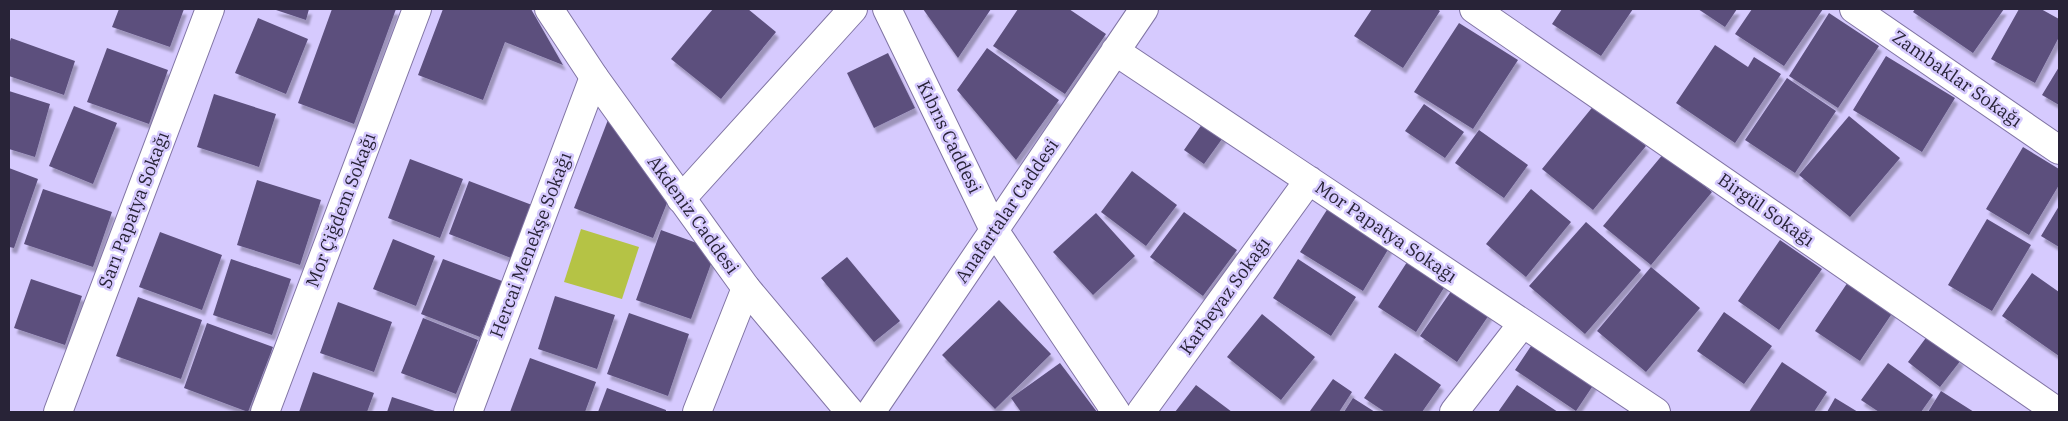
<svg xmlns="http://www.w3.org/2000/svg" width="2068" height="421" viewBox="0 0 2068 421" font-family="'IBM Plex Serif',serif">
  <defs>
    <filter id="shadow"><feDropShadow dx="3" dy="5.5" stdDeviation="1" flood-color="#0004"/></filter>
  </defs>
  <rect width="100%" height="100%" fill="#d6cafe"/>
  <path fill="#b5c345" d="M581,229l58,18 -17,52 -58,-17z"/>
  <path fill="#5c507d" filter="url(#shadow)" d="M119,9h65l-14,38 -58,-20z
    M273,9h36l-3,11z
    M332,9h64l-42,115 -56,-21z
    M443,9h88l32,56 -58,-23 -22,58 -65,-25z
    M713,9h35l28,23 -55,67 -50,-40z
    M923,9h68l-33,49z
    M1018,9h51l37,25 -41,60 -72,-48z
    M1372,9h65l3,2 -37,57 -49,-32z
    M1562,9h71l-32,47 -49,-32z
    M1698,9h39l-12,18z
    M1752,9h71l-39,57 -49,-32z
    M1915,9h89l-31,44 -60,-41z
    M2019,9h22l18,10v18l-24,46 -44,-24z
    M1829,13l50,33 -41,62 -49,-32z
    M258,18l50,21 -22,55 -51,-21z
    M1459,23l59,37 -45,69 -59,-37z
    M11,38l64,23 -11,34 -55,-19v-32z
    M1715,45l33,22 6,-10 27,17 -46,69 -59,-40z
    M107,48l61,22 -19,54 -62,-22z
    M987,48l72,52 -43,60 -59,-70z
    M888,53l27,55 -41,20 -27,-55z
    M1886,56l69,42 -33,54 -69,-42z
    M2059,67v38l-17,-10z
    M1787,78l49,33 -41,62 -50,-33z
    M9,91l41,13 -15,53 -26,-8z
    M214,94l62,20 -17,53 -62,-20z
    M1424,104l40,28 -19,26 -40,-27z
    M1595,104l51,42 -53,64 -51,-41z
    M74,106l43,17 -24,61 -44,-18z
    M611,112l58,86 -16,40 -79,-30z
    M1849,116l51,42 -50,59 -51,-42z
    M1207,117l20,15 -23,32 -20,-14z
    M1479,130l49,35 -24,33 -49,-35z
    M2023,147l36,22v16l-30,50 -43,-26z
    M1664,153l48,39 -61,73 -48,-39z
    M410,159l53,20 -23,59 -52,-20z
    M9,168l29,11 -24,69 -5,-1z
    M1132,171l45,34 -31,41 -45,-34z
    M257,180l64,20 -21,65 -63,-20z
    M469,181l63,24 -21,53 -62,-24z
    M43,189l69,23 -19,55 -69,-23z
    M1531,189l40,33 -45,55 -40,-33z
    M1330,205l62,38 -29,48 -63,-39z
    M2059,206v41l-18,-11z
    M1184,212l53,38 -34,46 -53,-39z
    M1096,213l39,43 -42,39 -40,-43z
    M1987,219l44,26 -39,66 -44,-26z
    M1586,222l55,48 -56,64 -56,-48z
    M661,230l55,20 -25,69 -55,-19z
    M160,232l62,23 -20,55 -63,-23z
    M393,239l42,17 -19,50 -43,-17z
    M1780,240l42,29 -43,61 -41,-29z
    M847,257l53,64 -26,21 -53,-64z
    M231,259l60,20 -19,56 -59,-20z
    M443,259l59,22 -22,56 -59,-23z
    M1298,259l58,38 -25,39 -58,-38z
    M1409,259l38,24 -31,49 -38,-25z
    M1651,267l49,41 -54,64 -49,-41z
    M2032,273l27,19v64l-57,-40z
    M31,279l51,17 -17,49 -51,-17z
    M1850,279l45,30 -35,52 -45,-30z
    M1454,287l37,25 -34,50 -37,-26z
    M555,296l60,19 -18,54 -59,-20z
    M138,297l64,23 -21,59 -65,-23z
    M999,300l52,54 -56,55 -53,-54z
    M338,302l54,20 -18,50 -54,-19z
    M1724,312l48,34 -28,38 -47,-33z
    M629,313l60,21 -21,62 -61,-22z
    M1262,314l53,43 -34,43 -54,-43z
    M423,318l55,22 -22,54 -55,-21z
    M207,323l66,24 -25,65 -64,-24z
    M1928,335l33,25 -21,27 -32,-25z
    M1535,340l61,41 -20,30 -61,-41z
    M1395,353l46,32 -19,27h-37l-21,-14z
    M530,358l66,24 -11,30h-75z
    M1782,362l45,30 -13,20h-65z
    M1060,363l37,49h-76l-10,-14z
    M1888,363l45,32 -12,17h-42l-18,-12z
    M313,372l61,21 -7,19h-68z
    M1333,379l19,13 -13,20h-27l-2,-1z
    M1196,385l36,27h-57z
    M1517,385l41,27h-60z
    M607,388l59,22v2h-68z
    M1941,391l33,21h-46z
    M392,397l46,15h-51z
    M1353,398l22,14h-31z
    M1835,398l23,14h-31z"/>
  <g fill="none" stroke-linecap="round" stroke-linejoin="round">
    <g stroke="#8074a4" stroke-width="30">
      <path id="street" d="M887,9l107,221 122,182
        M1474,9l584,403
        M1854,9l205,141
        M1115,51l541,361
        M681,199l172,-190
        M58,412l152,-403
        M265,412l152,-403
        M468,412l126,-335
        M697,412l49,-124
        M871,412l273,-403
        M1141,412l168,-232
        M1454,412l69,-89"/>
    </g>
    <g stroke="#8074a4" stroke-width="30">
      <path id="secondary" d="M549,9l45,68 152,211 104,124"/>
    </g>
    <use href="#street" stroke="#fff" stroke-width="28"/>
    <use href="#secondary" stroke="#fff" stroke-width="28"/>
  </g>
  <g text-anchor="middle" stroke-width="5" stroke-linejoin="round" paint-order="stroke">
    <g font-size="18" fill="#282337" stroke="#d6cafe">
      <text transform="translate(1957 79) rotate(35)" y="6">Zambaklar Sokağı</text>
      <text transform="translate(949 137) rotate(64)" y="6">Kıbrıs Caddesi</text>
      <text transform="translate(134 210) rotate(-69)" y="6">Sarı Papatya Sokağı</text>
      <text transform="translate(341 210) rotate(-69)" y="6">Mor Çiğdem Sokağı</text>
      <text transform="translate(1766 210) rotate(35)" y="6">Birgül Sokağı</text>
      <text transform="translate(1007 211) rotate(-56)" y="6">Anafartalar Caddesi</text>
      <text transform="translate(693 215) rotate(54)" y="6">Akdeniz Caddesi</text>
      <text transform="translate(1386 232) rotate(34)" y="6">Mor Papatya Sokağı</text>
      <text transform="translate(531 245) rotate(-69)" y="6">Hercai Menekşe Sokağı</text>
      <text transform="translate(1225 296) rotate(-54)" y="6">Karbeyaz Sokağı</text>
    </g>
  </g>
  <rect width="2068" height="421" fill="none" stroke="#282337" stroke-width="20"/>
</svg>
